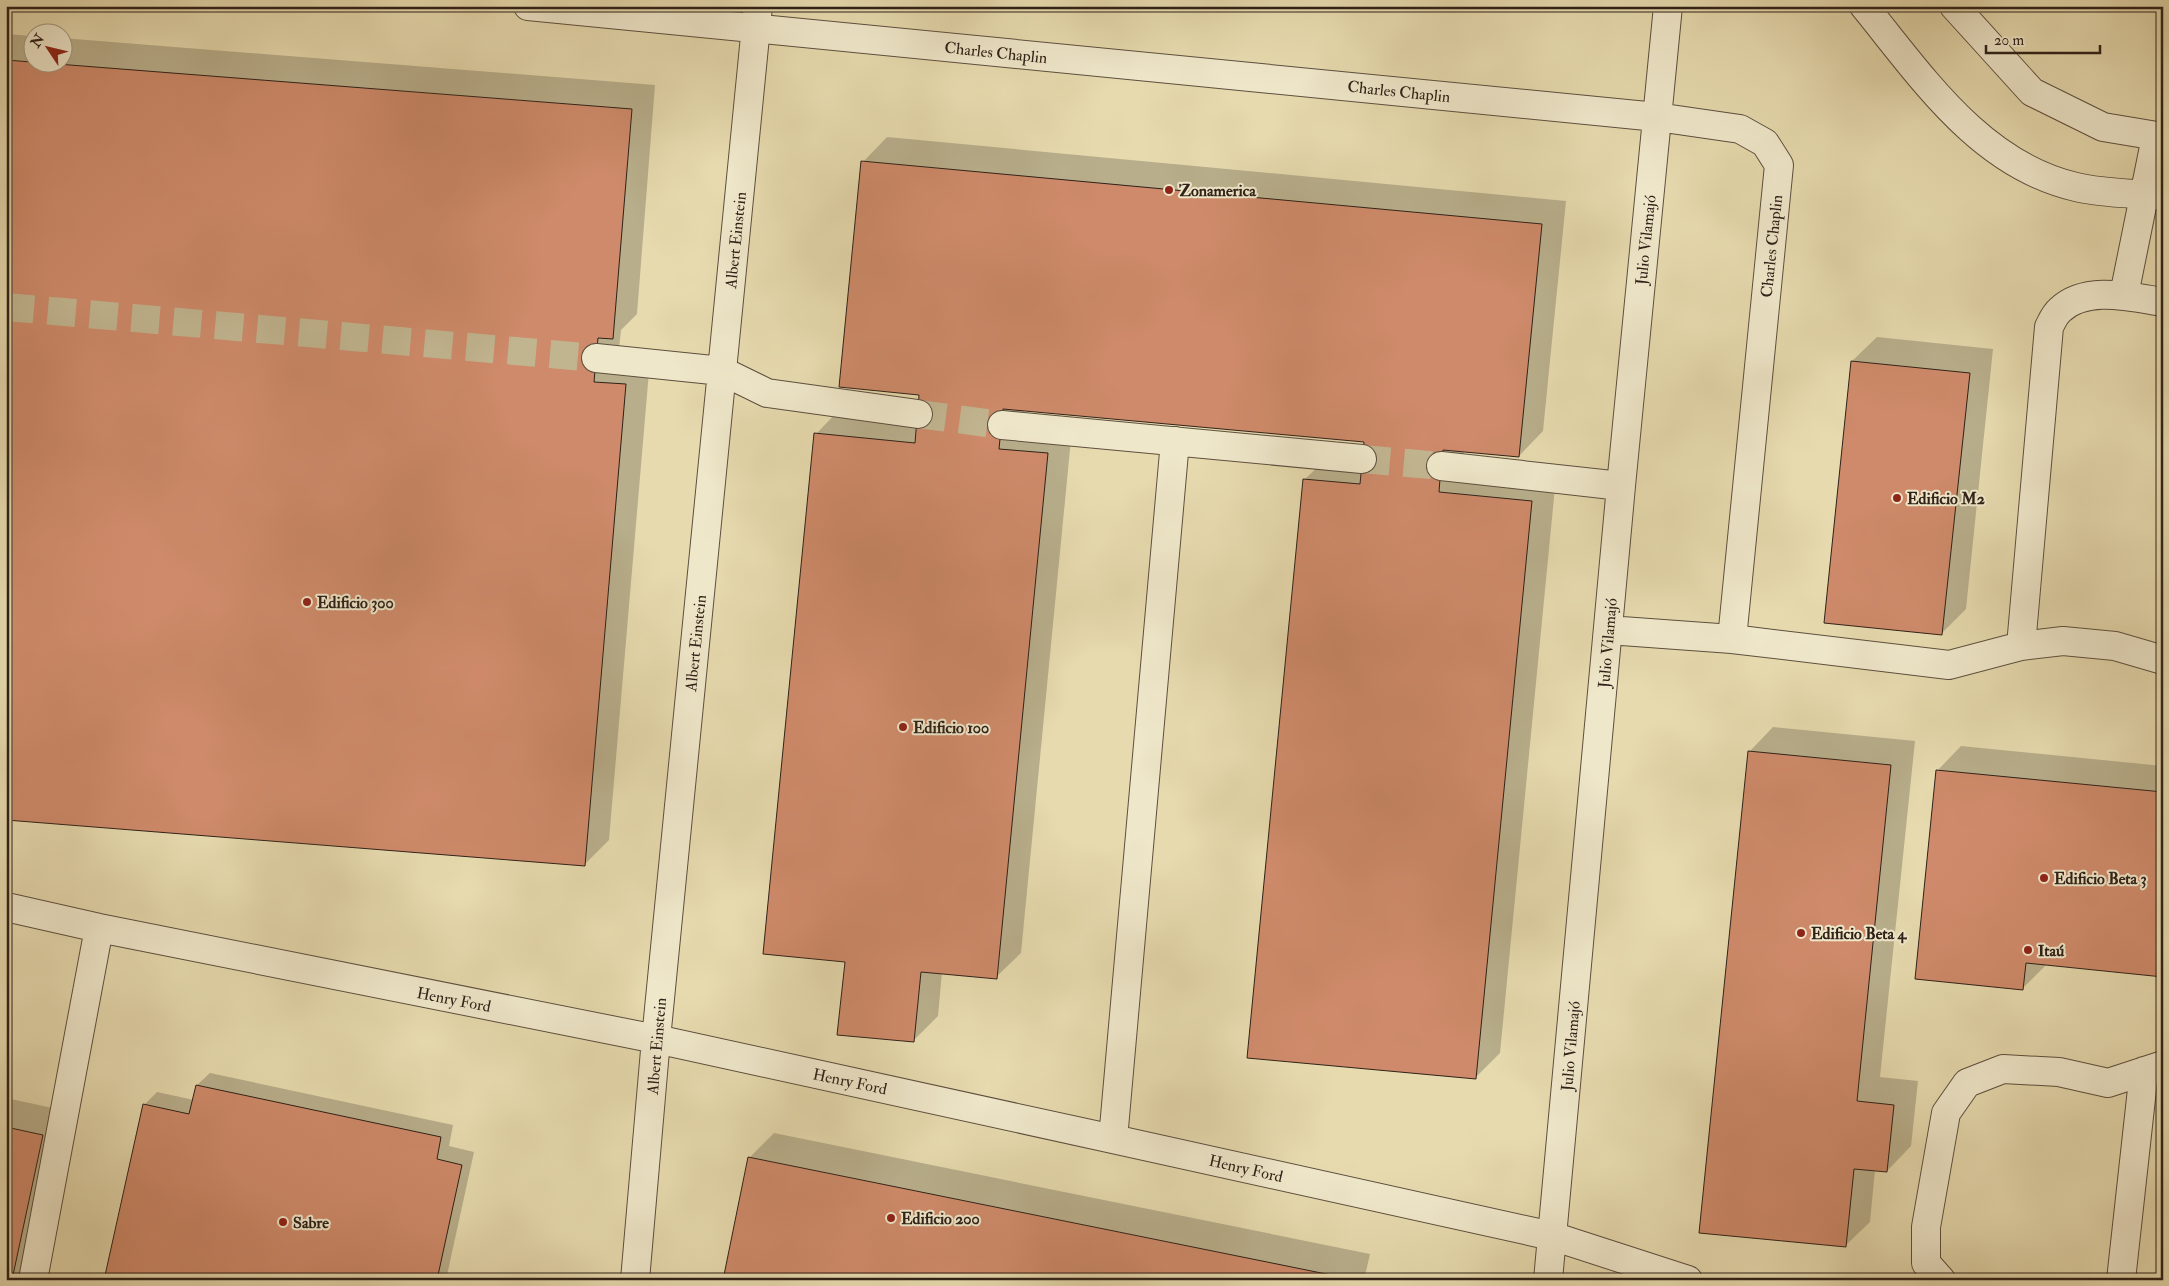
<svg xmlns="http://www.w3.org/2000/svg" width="2169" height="1286" viewBox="0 0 2169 1286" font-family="'IM FELL Double Pica',serif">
  <rect width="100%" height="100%" fill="#e6daae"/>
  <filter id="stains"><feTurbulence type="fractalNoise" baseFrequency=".004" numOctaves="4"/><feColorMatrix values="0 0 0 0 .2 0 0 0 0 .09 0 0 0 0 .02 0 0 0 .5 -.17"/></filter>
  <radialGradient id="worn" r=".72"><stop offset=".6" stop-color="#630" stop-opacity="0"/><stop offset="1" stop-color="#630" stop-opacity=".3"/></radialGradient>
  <path fill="#0003" d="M6,34l26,2v26h30v-24l593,47 -18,229 -16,16 -3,28 32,2 -41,480 -24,24 -579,-45z
    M887,137l679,64 -23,230 -24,25 -55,-5 -1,17 93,9 -56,576 -25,25 -171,-598 25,-24 34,3 2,-18 -341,-32 -1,16 49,4 -51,524 -25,24 -54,-5 -4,44 -24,24 -68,-80 -30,-526 24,-25 79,8 2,-23 -58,-232z
    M1877,337l116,12 -27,260 -24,24 -90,-272z
    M1773,727l142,14 -35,336 38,4 -7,65 -24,25 -12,-1 -5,52 -25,24 -96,-494z
    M1961,746l202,20v209l-116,-11 -24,24 -86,-217z
    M210,1073l243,52 -4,21 25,6 -28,128h-341l39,-175 13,-13 37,8 3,-15z
    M6,1098l61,13 -37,169h-24z
    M774,1133l596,121 -6,26h-640l25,-122z"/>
  <path fill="#ce8a6a" stroke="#2f2118" d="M6,60l626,49 -19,230 -15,-1 -4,44 32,2 -41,482 -579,-46z
    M861,161l681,63 -23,233 -76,-7 -2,16 -2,26 93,9 -56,578 -229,-21 56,-579 57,5 4,-42 -361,-33 -4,40 49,4 -51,526 -76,-7 -7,70 -77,-7 8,-73 -82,-8 51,-521 101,10 4,-48 -80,-8z
    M1851,361l119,12 -28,262 -118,-12z
    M1748,751l143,14 -34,336 37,4 -7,67 -33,-3 -8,78 -147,-14z
    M1936,770l227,22v185l-137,-14 -3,27 -108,-11z
    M196,1085l245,52 -4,22 25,6 -25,115h-333l39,-176 46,10z
    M6,1127l37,8 -31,145h-6z
    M748,1157l598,121 -623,2z"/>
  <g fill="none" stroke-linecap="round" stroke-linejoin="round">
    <path stroke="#c1b590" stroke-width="28" stroke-dasharray="28 14" stroke-linecap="butt" d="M6,307l590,51
      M918,414l84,11
      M1362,459l79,7"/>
    <g stroke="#5d4f3e" stroke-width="30">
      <path id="minor" d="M528,6l1129,111 83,12 25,14 14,22 -47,474
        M1864,6c58,71 116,159 212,181 28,7 59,6 87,9
        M1954,6l78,86 71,35 60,10
        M2124,295l32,-158
        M596,358l126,13 45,22 151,21
        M1002,425l360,34
        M1441,466l180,20
        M1608,630l124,9 217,26 72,-19 42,-5 52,5 48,14
        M2021,646l28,-319c3,-6 6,-13 11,-17 26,-25 71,-13 103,-8
        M6,907l93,21 557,111 457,100 439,97 136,44
        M1113,1139l62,-698
        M33,1280l66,-352
        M635,1280l21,-241 102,-1033
        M1548,1280l73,-794 47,-480
        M1941,1280l-15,-17v-36l20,-114 21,-30 36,-14 56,3 49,11 55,-18
        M2121,1280l23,-209"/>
    </g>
    <use href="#minor" stroke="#efe7ca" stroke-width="28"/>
  </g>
  <g fill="#8f2418" stroke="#efe7ca" stroke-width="2">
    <circle cx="1169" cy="190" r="5"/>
    <circle cx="1897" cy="498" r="5"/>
    <circle cx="307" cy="602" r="5"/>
    <circle cx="903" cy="727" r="5"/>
    <circle cx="2044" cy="878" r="5"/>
    <circle cx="1801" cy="933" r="5"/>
    <circle cx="2028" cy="950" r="5"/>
    <circle cx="891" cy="1218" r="5"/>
    <circle cx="283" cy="1222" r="5"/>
  </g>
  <g text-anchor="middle" stroke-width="4" stroke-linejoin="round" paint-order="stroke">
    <g font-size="16" fill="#2f2118" stroke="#efe7ca">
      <text transform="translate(996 52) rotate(6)" y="6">Charles Chaplin</text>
      <text transform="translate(1399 91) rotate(6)" y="6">Charles Chaplin</text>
      <text transform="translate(735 240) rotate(-84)" y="6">Albert Einstein</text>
      <text transform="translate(1645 240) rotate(-84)" y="6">Julio Vilamajó</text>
      <text transform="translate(1771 246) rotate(-84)" y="6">Charles Chaplin</text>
      <text transform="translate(695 643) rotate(-84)" y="6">Albert Einstein</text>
      <text transform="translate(1607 643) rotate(-85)" y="6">Julio Vilamajó</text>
      <text transform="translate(454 999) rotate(11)" y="6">Henry Ford</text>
      <text transform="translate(656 1046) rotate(-85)" y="6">Albert Einstein</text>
      <text transform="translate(1570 1046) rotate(-85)" y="6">Julio Vilamajó</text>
      <text transform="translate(850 1081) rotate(12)" y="6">Henry Ford</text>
      <text transform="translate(1246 1168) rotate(13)" y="6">Henry Ford</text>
    </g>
    <g font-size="16" font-weight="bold" fill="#2f2118" stroke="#efe7ca" text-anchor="start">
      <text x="1179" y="196">Zonamerica</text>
      <text x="1907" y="504">Edificio M2</text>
      <text x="317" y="608">Edificio 300</text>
      <text x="913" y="733">Edificio 100</text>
      <text x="2054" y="884">Edificio Beta 3</text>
      <text x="1811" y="939">Edificio Beta 4</text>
      <text x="2038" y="956">Itaú</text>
      <text x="901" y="1224">Edificio 200</text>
      <text x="293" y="1228">Sabre</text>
    </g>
  </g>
  <rect width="2169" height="1286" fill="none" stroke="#e6daae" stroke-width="25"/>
  <rect x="8" y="8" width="2154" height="1271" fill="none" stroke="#2f2118" stroke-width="2.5"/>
  <rect x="12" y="12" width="2144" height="1261" fill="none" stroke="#2f2118"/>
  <g transform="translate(48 48) rotate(305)"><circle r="24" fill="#efe7ca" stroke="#a29883"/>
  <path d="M0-4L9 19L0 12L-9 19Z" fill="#8f2418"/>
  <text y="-8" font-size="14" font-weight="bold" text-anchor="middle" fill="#2f2118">N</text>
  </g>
  <path d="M1986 45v8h114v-8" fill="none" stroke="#2f2118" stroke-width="2.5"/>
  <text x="1994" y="45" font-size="15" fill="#2f2118" stroke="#efe7ca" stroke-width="4" paint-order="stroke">20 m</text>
  <rect width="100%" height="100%" filter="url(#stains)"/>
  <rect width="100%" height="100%" fill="url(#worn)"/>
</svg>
